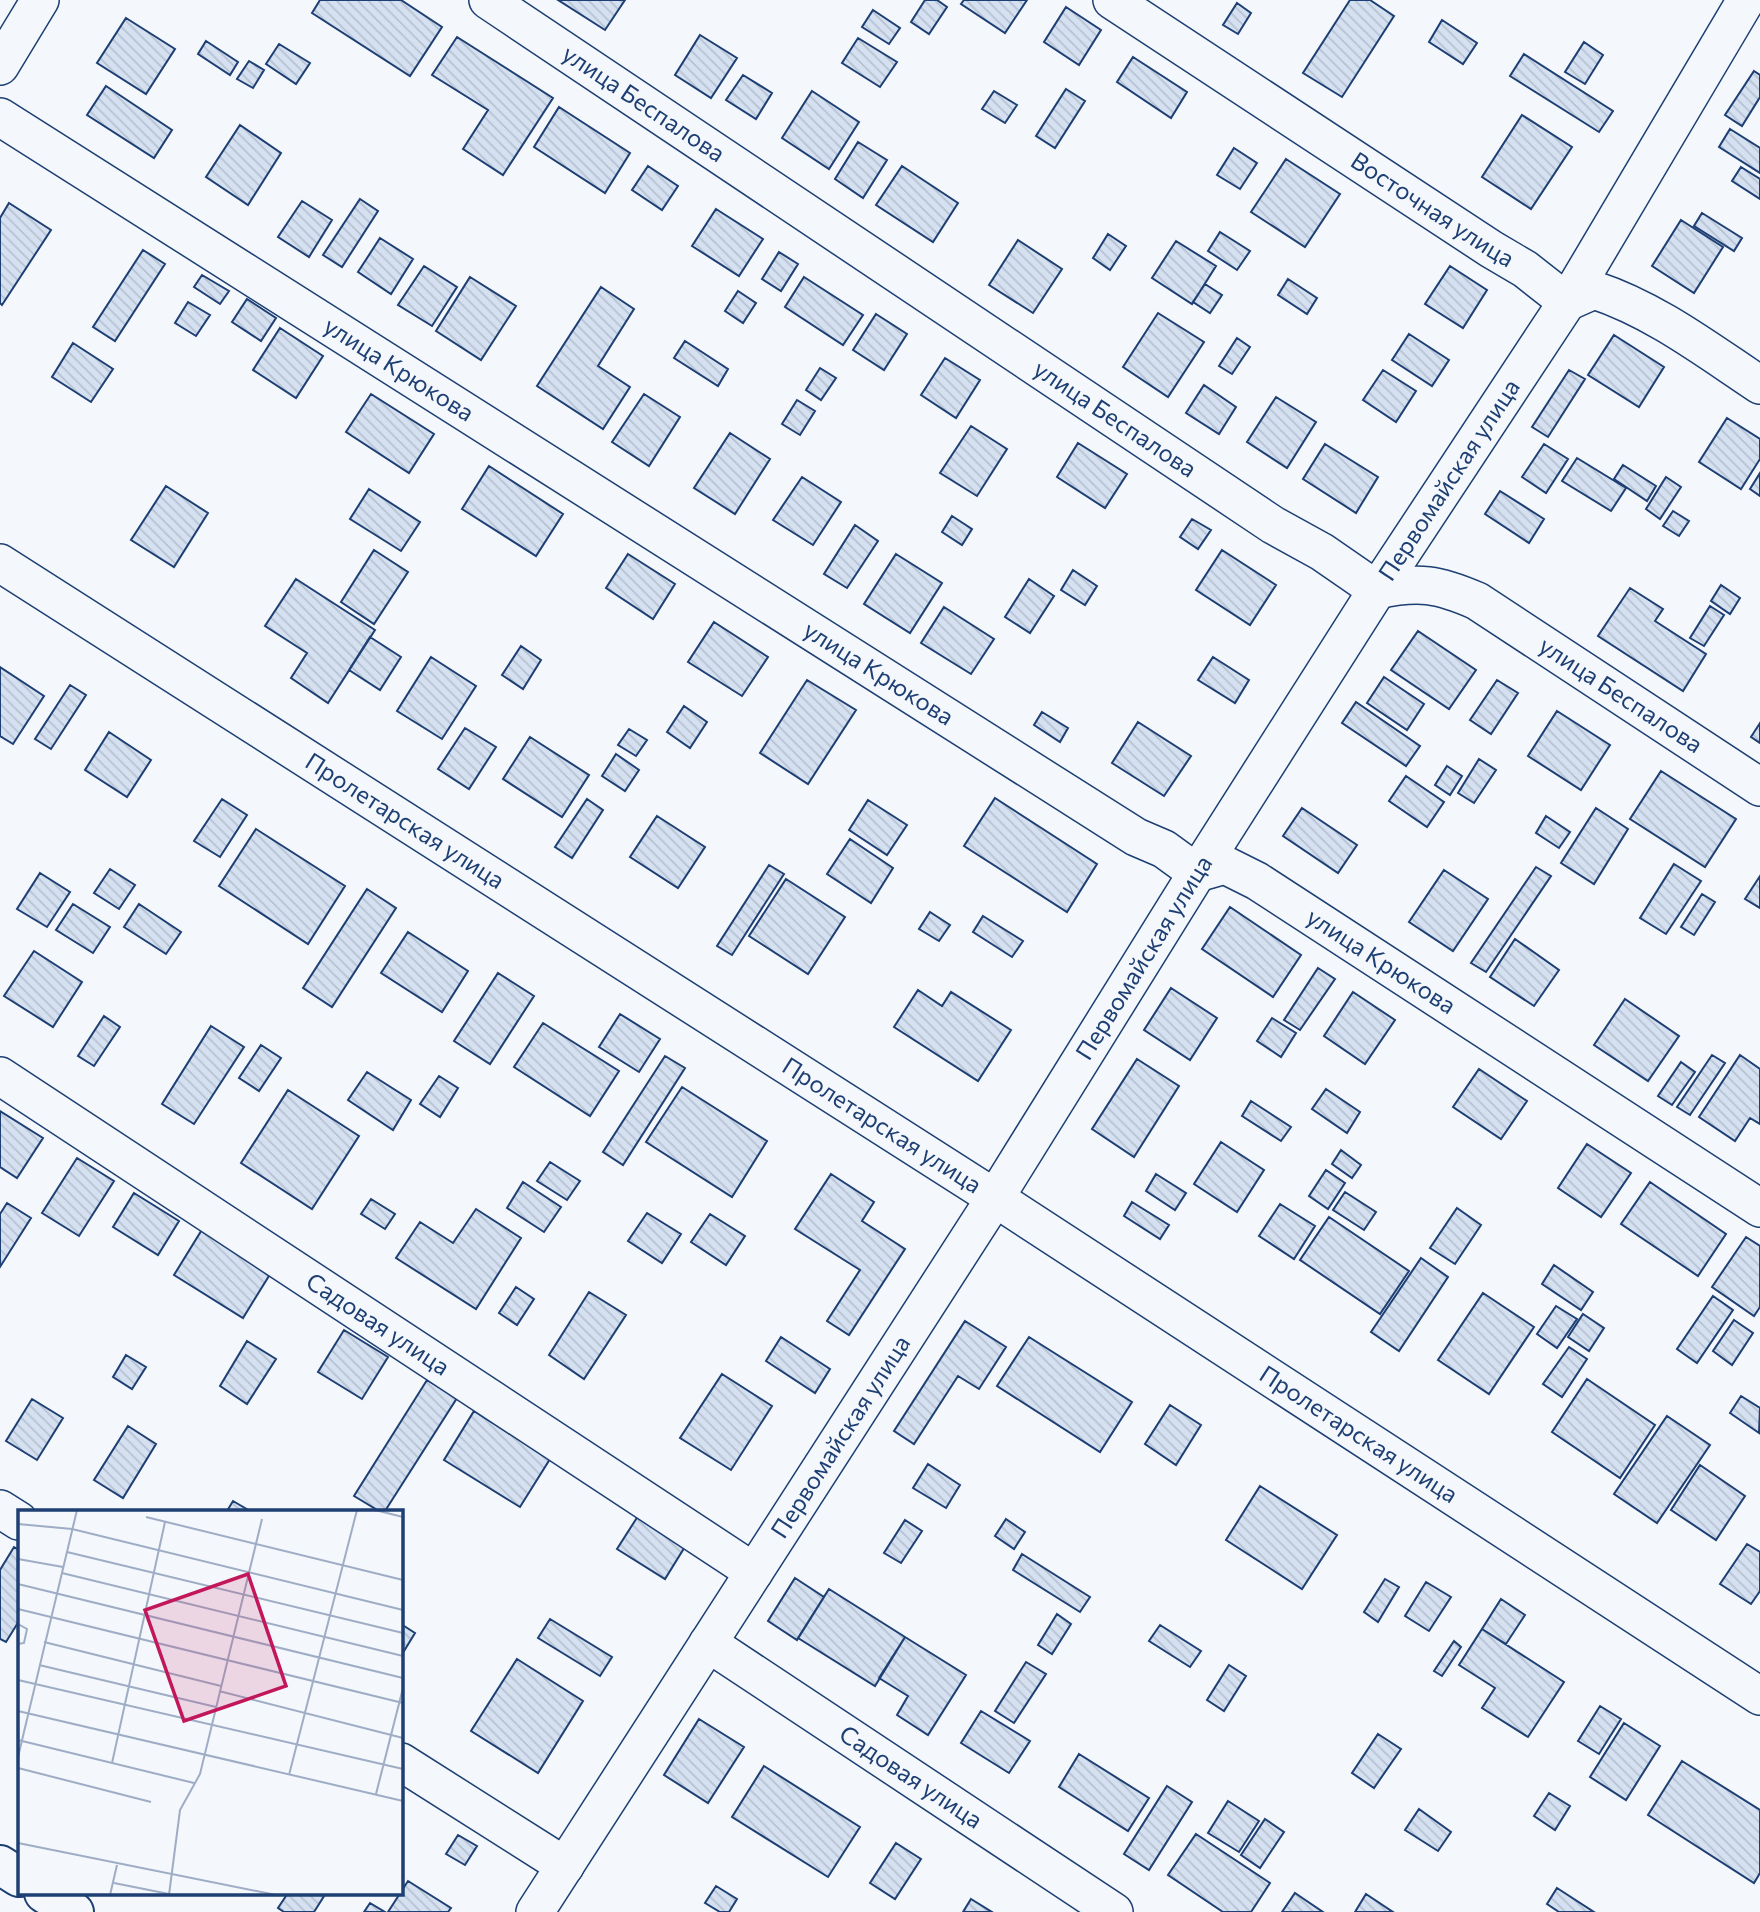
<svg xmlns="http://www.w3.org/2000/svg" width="1760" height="1912" viewBox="0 0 1760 1912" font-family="Commissioner,sans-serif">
  <defs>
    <pattern id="building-back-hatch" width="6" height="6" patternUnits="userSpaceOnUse" patternTransform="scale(1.75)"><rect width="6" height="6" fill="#d5e0f0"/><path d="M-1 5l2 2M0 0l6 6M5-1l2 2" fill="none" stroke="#b6c1d1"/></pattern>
  </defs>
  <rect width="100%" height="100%" fill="#f4f7fb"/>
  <path fill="url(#building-back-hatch)" stroke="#1d3f73" stroke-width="2" d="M320,0h81l41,27 -32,49 -98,-63z
    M558,0h67l-20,30z
    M925,0h12l10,7 -18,27 -18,-12z
    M964,0h63l-22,33 -44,-29z
    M1350,0h20l24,16 -52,81 -39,-24z
    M1237,3l14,10 -13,21 -15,-9z
    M1066,7l35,23 -22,35 -35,-23z
    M873,10l27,18 -11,16 -27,-17z
    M126,18l49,31 -29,45 -49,-31z
    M1442,20l35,23 -14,21 -34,-22z
    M700,35l37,23 -26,40 -36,-23z
    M457,37l96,61 -50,77 -40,-26 25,-39 -56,-35z
    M858,38l39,24 -17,25 -38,-24z
    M206,41l32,21 -8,13 -32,-21z
    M1584,42l19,13 -18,29 -20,-12z
    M279,44l31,19 -14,21 -30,-20z
    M1524,54l89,57 -14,21 -89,-56z
    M1133,57l54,35 -16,26 -54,-36z
    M249,61l15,9 -11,18 -16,-9z
    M1754,71l6,4v22l-18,29 -17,-11z
    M743,75l29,18 -16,26 -30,-19z
    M106,86l66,44 -18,28 -67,-43z
    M1066,89l19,12 -30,47 -19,-12z
    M812,91l47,31 -30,47 -47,-31z
    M994,91l23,14 -12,18 -23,-14z
    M559,107l71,46 -25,40 -71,-46z
    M1522,115l50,32 -41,62 -49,-32z
    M240,125l41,28 -33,52 -42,-28z
    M1730,129l30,19v25l-41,-26z
    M858,142l29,18 -24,38 -28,-19z
    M1234,148l23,15 -17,26 -23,-14z
    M1286,159l54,35 -35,53 -54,-35z
    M648,166l30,20 -16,24 -30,-20z
    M902,166l56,37 -25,39 -57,-37z
    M1741,167l19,12v20l-28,-18z
    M360,199l18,12 -36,56 -19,-12z
    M302,201l30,19 -23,37 -31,-20z
    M9,203l42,27 -49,75 -2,-2v-85z
    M716,209l47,30 -24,37 -47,-30z
    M1702,213l40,25 -8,13 -40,-25z
    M1681,220l42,27 -29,46 -42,-27z
    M1220,232l30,19 -13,19 -29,-19z
    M1108,234l18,12 -16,24 -17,-12z
    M380,238l33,21 -22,35 -33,-22z
    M1018,240l44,29 -29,44 -44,-28z
    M1176,241l40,25 -24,38 -40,-26z
    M143,250l22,14 -50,77 -22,-14z
    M779,252l19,12 -17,27 -19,-12z
    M424,266l33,21 -25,39 -34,-21z
    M1450,266l37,24 -24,38 -38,-24z
    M202,275l27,16 -9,13 -26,-17z
    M470,277l46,29 -35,54 -45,-29z
    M804,277l59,38 -20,30 -58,-38z
    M1288,279l29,19 -10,16 -29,-19z
    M1205,284l17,11 -12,18 -17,-11z
    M601,287l33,22 -36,57 32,21 -27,42 -66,-43z
    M738,291l18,12 -13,20 -18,-12z
    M247,299l29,19 -15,23 -29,-19z
    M188,302l22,13 -14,21 -21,-13z
    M1158,313l46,29 -36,55 -45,-30z
    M876,314l31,20 -23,36 -31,-20z
    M280,328l43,28 -27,42 -43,-28z
    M1409,334l40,26 -17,26 -40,-26z
    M1614,335l50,32 -25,40 -51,-32z
    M1237,338l13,9 -18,27 -13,-8z
    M685,341l43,28 -10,17 -44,-28z
    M73,343l40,26 -22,33 -39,-25z
    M945,358l35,22 -24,38 -35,-23z
    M820,368l16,10 -15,22 -15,-10z
    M1383,370l33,21 -20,31 -33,-22z
    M1569,370l16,9 -37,58 -16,-10z
    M1204,385l32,22 -17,27 -33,-21z
    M371,394l63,40 -25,39 -63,-41z
    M644,394l36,23 -31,49 -37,-24z
    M1276,397l40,25 -29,46 -40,-26z
    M797,400l18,11 -15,24 -18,-11z
    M1727,418l33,21v20l-19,30 -42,-27z
    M971,426l36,23 -30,47 -37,-23z
    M730,433l40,26 -35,55 -41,-26z
    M1078,443l49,31 -22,34 -48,-31z
    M1325,444l53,33 -22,36 -53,-34z
    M1544,444l24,15 -22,34 -24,-16z
    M1577,458l49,30 -15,23 -49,-30z
    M1623,465l33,21 -9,15 -33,-22z
    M489,466l74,48 -27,42 -74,-47z
    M1760,473v23l-10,-7z
    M802,477l39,25 -28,43 -40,-25z
    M1666,477l15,10 -21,32 -14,-10z
    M166,486l42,27 -34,54 -43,-27z
    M369,489l51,33 -19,29 -51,-32z
    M1500,491l44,28 -15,24 -44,-29z
    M1673,511l16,10 -10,15 -16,-10z
    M952,516l20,13 -10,16 -20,-13z
    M1192,519l19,11 -13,19 -18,-12z
    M855,525l23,16 -31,47 -23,-14z
    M374,550l34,22 -34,52 -33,-22z
    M1222,550l54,35 -26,40 -54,-35z
    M628,554l47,30 -22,35 -47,-31z
    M896,554l46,29 -32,50 -46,-29z
    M1073,570l24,16 -12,19 -24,-15z
    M296,579l79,51 -47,73 -37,-25 16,-25 -42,-27z
    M1029,579l25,17 -24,37 -25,-16z
    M1721,585l19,13 -10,16 -19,-13z
    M1630,588l33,21 -8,12 51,33 -23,37 -85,-55z
    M1710,606l14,9 -20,31 -14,-8z
    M944,607l50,32 -23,35 -50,-31z
    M714,622l54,35 -26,39 -54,-34z
    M1418,631l58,39 -27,39 -58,-39z
    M370,637l31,20 -21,33 -31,-20z
    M521,646l20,14 -18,29 -21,-14z
    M431,657l45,29 -34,53 -45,-28z
    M1213,657l36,23 -14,23 -37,-23z
    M0,667l44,29 -31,48 -13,-8z
    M1384,677l40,27 -17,26 -40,-27z
    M807,680l49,30 -48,74 -48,-31z
    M1497,680l21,13 -27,41 -21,-14z
    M70,685l16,10 -35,54 -16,-10z
    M1356,702l64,44 -14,20 -64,-43z
    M684,706l23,16 -17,26 -23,-16z
    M1557,711l53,34 -29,45 -53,-34z
    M1042,712l26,16 -8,14 -26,-17z
    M1138,722l53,34 -27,40 -52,-33z
    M1760,723v20l-9,-6z
    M465,728l31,19 -27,42 -31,-20z
    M629,729l18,11 -11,16 -18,-11z
    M109,732l42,28 -24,37 -42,-27z
    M530,737l59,38 -27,42 -59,-38z
    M616,754l23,16 -14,21 -23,-15z
    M1479,759l17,11 -22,33 -16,-10z
    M1447,766l15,10 -12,19 -15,-10z
    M1661,771l75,48 -31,48 -75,-48z
    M1406,776l38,26 -17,25 -38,-26z
    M995,798l102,66 -30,48 -103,-66z
    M222,799l25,16 -27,42 -26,-16z
    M587,799l16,11 -31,48 -17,-11z
    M868,800l39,25 -20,30 -38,-25z
    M1302,808l55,37 -19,28 -55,-37z
    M1596,808l32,21 -34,55 -33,-21z
    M657,816l48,31 -27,41 -48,-31z
    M1546,816l24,16 -11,16 -23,-15z
    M256,829l89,57 -37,58 -89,-58z
    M850,839l43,29 -22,35 -44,-29z
    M1674,864l27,17 -35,53 -26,-16z
    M769,865l15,9 -52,81 -15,-9z
    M1536,867l15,9 -65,96 -15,-9z
    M110,869l25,16 -16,24 -25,-16z
    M1444,870l44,29 -35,52 -44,-29z
    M40,873l30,19 -23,35 -30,-18z
    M1760,876v32l-15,-9z
    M786,879l59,38 -37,57 -59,-38z
    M367,889l29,19 -64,99 -29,-19z
    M1702,894l13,8 -21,33 -13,-8z
    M73,904l37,23 -17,26 -37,-23z
    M139,904l42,28 -15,22 -42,-27z
    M1230,907l71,48 -28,42 -71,-48z
    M930,912l20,13 -11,16 -20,-12z
    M983,916l40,25 -11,16 -39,-25z
    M408,932l60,39 -26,41 -61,-39z
    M1515,939l44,31 -25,36 -44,-29z
    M34,951l48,31 -29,45 -49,-31z
    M1318,968l17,11 -35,51 -16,-10z
    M498,973l36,23 -44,68 -36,-23z
    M1171,988l46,30 -27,42 -46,-30z
    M918,990l24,16 9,-14 60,38 -33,51 -84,-54z
    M1353,992l42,28 -30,44 -41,-28z
    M1625,999l54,37 -31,45 -54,-36z
    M620,1014l40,25 -21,33 -40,-25z
    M104,1016l16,11 -26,39 -16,-10z
    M1272,1018l24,15 -15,24 -24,-16z
    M543,1023l76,48 -29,45 -76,-49z
    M211,1026l33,21 -50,77 -32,-20z
    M261,1045l20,13 -22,33 -20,-13z
    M1712,1055l13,8 -35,52 -13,-8z
    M1740,1055l20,14v55l-10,-6 -15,23 -36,-24z
    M665,1056l20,12 -62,97 -20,-13z
    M1137,1059l42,27 -45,71 -42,-28z
    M1681,1062l14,10 -23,33 -14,-9z
    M1479,1069l48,32 -26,38 -48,-32z
    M367,1072l44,28 -18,30 -45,-30z
    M439,1076l19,12 -18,29 -20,-13z
    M682,1087l85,54 -35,56 -86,-55z
    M1326,1089l34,23 -13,21 -35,-24z
    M288,1090l71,46 -47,73 -71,-46z
    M1251,1101l40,26 -10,14 -39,-25z
    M0,1111l43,27 -26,40 -17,-11z
    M1221,1142l43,28 -27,42 -43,-28z
    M1587,1144l44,29 -30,44 -43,-29z
    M1341,1150l20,15 -9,13 -20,-14z
    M77,1158l37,23 -35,55 -37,-23z
    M550,1162l30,19 -13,19 -30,-19z
    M1326,1170l19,13 -17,26 -19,-13z
    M831,1174l43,28 -12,19 43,28 -56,86 -22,-14 33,-51 -65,-41z
    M1156,1174l30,19 -11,17 -29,-19z
    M523,1182l38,25 -17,25 -37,-24z
    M1650,1182l76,52 -28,42 -77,-52z
    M1345,1192l31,20 -12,18 -31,-20z
    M134,1193l45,28 -21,34 -45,-28z
    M371,1199l24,15 -10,15 -24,-15z
    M1132,1202l37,23 -9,14 -36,-23z
    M7,1203l24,15 -31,49v-53z
    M1280,1204l35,22 -21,33 -35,-23z
    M1457,1208l24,17 -26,39 -25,-16z
    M476,1209l45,29 -45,71 -80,-51 24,-36 33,21z
    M647,1213l34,21 -19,29 -34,-22z
    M710,1214l35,22 -19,29 -35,-23z
    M1329,1217l80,54 -29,43 -80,-54z
    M203,1228l69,43 -29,47 -69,-43z
    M1746,1237l14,9v61l-6,9 -42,-29z
    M1421,1258l27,19 -49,74 -28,-19z
    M1554,1265l39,27 -12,18 -39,-26z
    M516,1287l18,12 -17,26 -18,-12z
    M589,1292l37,23 -42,64 -35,-24z
    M1483,1293l51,34 -45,67 -51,-34z
    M1713,1296l20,14 -36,53 -20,-14z
    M1556,1306l21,13 -20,29 -20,-14z
    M1583,1314l21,14 -15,23 -21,-14z
    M1734,1320l19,13 -21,32 -19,-14z
    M965,1321l41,26 -27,42 -21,-13 -44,68 -20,-13z
    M344,1330l44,27 -26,42 -44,-27z
    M781,1337l49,32 -15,24 -49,-32z
    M1029,1337l103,65 -32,50 -103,-66z
    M247,1341l29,18 -29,45 -27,-18z
    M1569,1347l18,12 -25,38 -19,-13z
    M126,1355l20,12 -14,22 -19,-12z
    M722,1374l50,32 -41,64 -51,-32z
    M1587,1379l68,46 -35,53 -68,-46z
    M427,1380l30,18 -72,113h-6l-25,-15z
    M1741,1396l19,12 -1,25 -29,-20z
    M32,1399l31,19 -26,42 -31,-19z
    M1170,1405l31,20 -25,40 -31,-21z
    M474,1411l76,48 -30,48 -76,-47z
    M1667,1416l43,29 -53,78 -43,-29z
    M128,1426l28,18 -33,54 -29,-18z
    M928,1464l32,21 -14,23 -33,-20z
    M1700,1465l45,31 -29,44 -45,-30z
    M1260,1486l77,49 -35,54 -76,-49z
    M233,1501l17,10h-23z
    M638,1516l48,29 -21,34 -48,-30z
    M1006,1519l19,13 -11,17 -19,-13z
    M905,1520l17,11 -21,32 -17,-10z
    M1747,1544l13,8v39l-9,13 -31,-20z
    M14,1547l5,3v71l-13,21 -6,-3v-69z
    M1022,1554l68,43 -10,15 -67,-42z
    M795,1578l29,19 -27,43 -29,-19z
    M1385,1579l14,8 -21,35 -14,-10z
    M1426,1582l25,15 -22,34 -24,-15z
    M829,1589l76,48 -30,49 -77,-48z
    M1501,1599l24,16 -19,29 -24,-15z
    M1057,1614l14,10 -19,30 -14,-9z
    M550,1619l62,38 -12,19 -62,-38z
    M401,1624l14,9 -14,23z
    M1160,1625l41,26 -11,16 -41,-26z
    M1482,1629l82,53 -36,55 -46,-29 13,-20 -36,-23z
    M905,1637l61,38 -38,60 -31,-20 11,-19 -29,-18z
    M1454,1641l7,6 -19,29 -8,-5z
    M517,1659l66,42 -45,72 -67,-42z
    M1026,1662l20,12 -32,49 -19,-12z
    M1229,1665l17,11 -22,35 -17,-11z
    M1600,1706l21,13 -22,35 -21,-13z
    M981,1711l49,30 -21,32 -48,-30z
    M699,1719l45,28 -36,56 -44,-28z
    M1624,1723l36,23 -34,54 -36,-23z
    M1378,1734l23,15 -27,39 -22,-15z
    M1079,1754l70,44 -21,33 -69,-44z
    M1682,1761l78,49v63l-6,10 -106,-68z
    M764,1766l96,61 -32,50 -96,-60z
    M1167,1786l25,16 -43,68 -25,-16z
    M1549,1793l21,13 -15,24 -21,-14z
    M1228,1801l31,20 -20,31 -31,-19z
    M1419,1809l32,23 -13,19 -33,-21z
    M1265,1819l19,13 -24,36 -19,-13z
    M1196,1834l74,49 -19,29h-28l-55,-37z
    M458,1835l19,11 -12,19 -19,-11z
    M896,1843l25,16 -26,40 -25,-16z
    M408,1881l43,27 -3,4h-60z
    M716,1886l21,13 -8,13h-9l-15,-9z
    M1557,1888l37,24h-35l-12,-8z
    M288,1893h38l-12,19h-30l-6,-4z
    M1295,1893l28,19h-41z
    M1366,1894l27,18h-38z
    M971,1899l21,13h-29z
    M370,1903l15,9h-21z"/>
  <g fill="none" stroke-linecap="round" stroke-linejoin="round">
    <g stroke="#1d3f73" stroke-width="40">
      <g id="street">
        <path id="s1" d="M488,0l785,525 49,27 55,38c42,-9 61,-6 100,11l283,186"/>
        <path id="s2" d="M1112,0l379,249 34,20 42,33 27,-12c61,20 113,60 166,95"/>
        <path d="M0,66l40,-66"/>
        <path id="s3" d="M0,117l1136,720 28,12 33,24 28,-8 32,16 503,327"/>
        <path id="s4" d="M0,563l995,635 765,498"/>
        <path id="s5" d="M0,1076l754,496"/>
        <path d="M0,1509l19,12"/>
        <path id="s6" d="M708,1643l406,269"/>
        <path d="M401,1762l164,104"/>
        <path id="s7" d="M535,1912l460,-714 202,-325 180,-283 190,-288 179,-302"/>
      </g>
    </g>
    <g stroke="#1d3f73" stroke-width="42">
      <path id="secondary" d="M0,1865l19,12
        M44,1893l30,19"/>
    </g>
    <use href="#street" stroke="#f4f7fb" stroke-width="37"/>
    <use href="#secondary" stroke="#f4f7fb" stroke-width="38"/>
  </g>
  <g text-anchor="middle" stroke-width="5" stroke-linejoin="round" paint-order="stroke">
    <g font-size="24" fill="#1d3f73" stroke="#f4f7fb">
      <text dy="8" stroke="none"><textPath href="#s1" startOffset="187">улица Беспалова</textPath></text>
      <text dy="8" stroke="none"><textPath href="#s2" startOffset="383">Восточная улица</textPath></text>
      <text dy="8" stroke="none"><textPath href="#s3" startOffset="472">улица Крюкова</textPath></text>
      <text dy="8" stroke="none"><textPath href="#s1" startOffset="754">улица Беспалова</textPath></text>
      <text dy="8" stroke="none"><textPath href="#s7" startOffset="1699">Первомайская улица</textPath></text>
      <text dy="8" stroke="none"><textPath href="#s3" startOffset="1040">улица Крюкова</textPath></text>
      <text dy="8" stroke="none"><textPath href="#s1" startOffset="1342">улица Беспалова</textPath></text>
      <text dy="8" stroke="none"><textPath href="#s4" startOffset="480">Пролетарская улица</textPath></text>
      <text dy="8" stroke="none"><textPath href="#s7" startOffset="1132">Первомайская улица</textPath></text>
      <text dy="8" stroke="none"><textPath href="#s3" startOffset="1629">улица Крюкова</textPath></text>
      <text dy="8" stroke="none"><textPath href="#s4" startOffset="1046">Пролетарская улица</textPath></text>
      <text dy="8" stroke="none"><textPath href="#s5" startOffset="452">Садовая улица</textPath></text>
      <text dy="8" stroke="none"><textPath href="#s4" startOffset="1614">Пролетарская улица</textPath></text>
      <text dy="8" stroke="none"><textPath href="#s7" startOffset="565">Первомайская улица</textPath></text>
      <text dy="8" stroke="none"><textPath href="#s6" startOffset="243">Садовая улица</textPath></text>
    </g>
  </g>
  <g transform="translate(18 1510)">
    <rect width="385" height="385" fill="#f4f7fb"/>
    <path fill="none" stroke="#9eadc5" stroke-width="2" d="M357,0l28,7M128,7l257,63M0,14l54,5 331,81M49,42l336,81M0,49l45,8M44,63l341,83M0,74l385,94M0,99l385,94M0,114l9,5 -3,14 -6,1M26,132l177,44M21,155l177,42M0,170l385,89M201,181l184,47M0,201l385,90M0,230l176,43M0,247l59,-247M94,253l53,-241M0,258l133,34M271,265l68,-265M358,284l27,-106M0,333l258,52M96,373l55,11M92,385l7,-30M151,385l11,-85 20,-36 62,-255"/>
    <path fill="#c2185b" fill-opacity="0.15" stroke="#c2185b" stroke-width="3.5" d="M230,64l38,112 -102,35 -39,-111z"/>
    <rect width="385" height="385" fill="none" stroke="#1d3f73" stroke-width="3.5"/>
  </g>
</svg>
